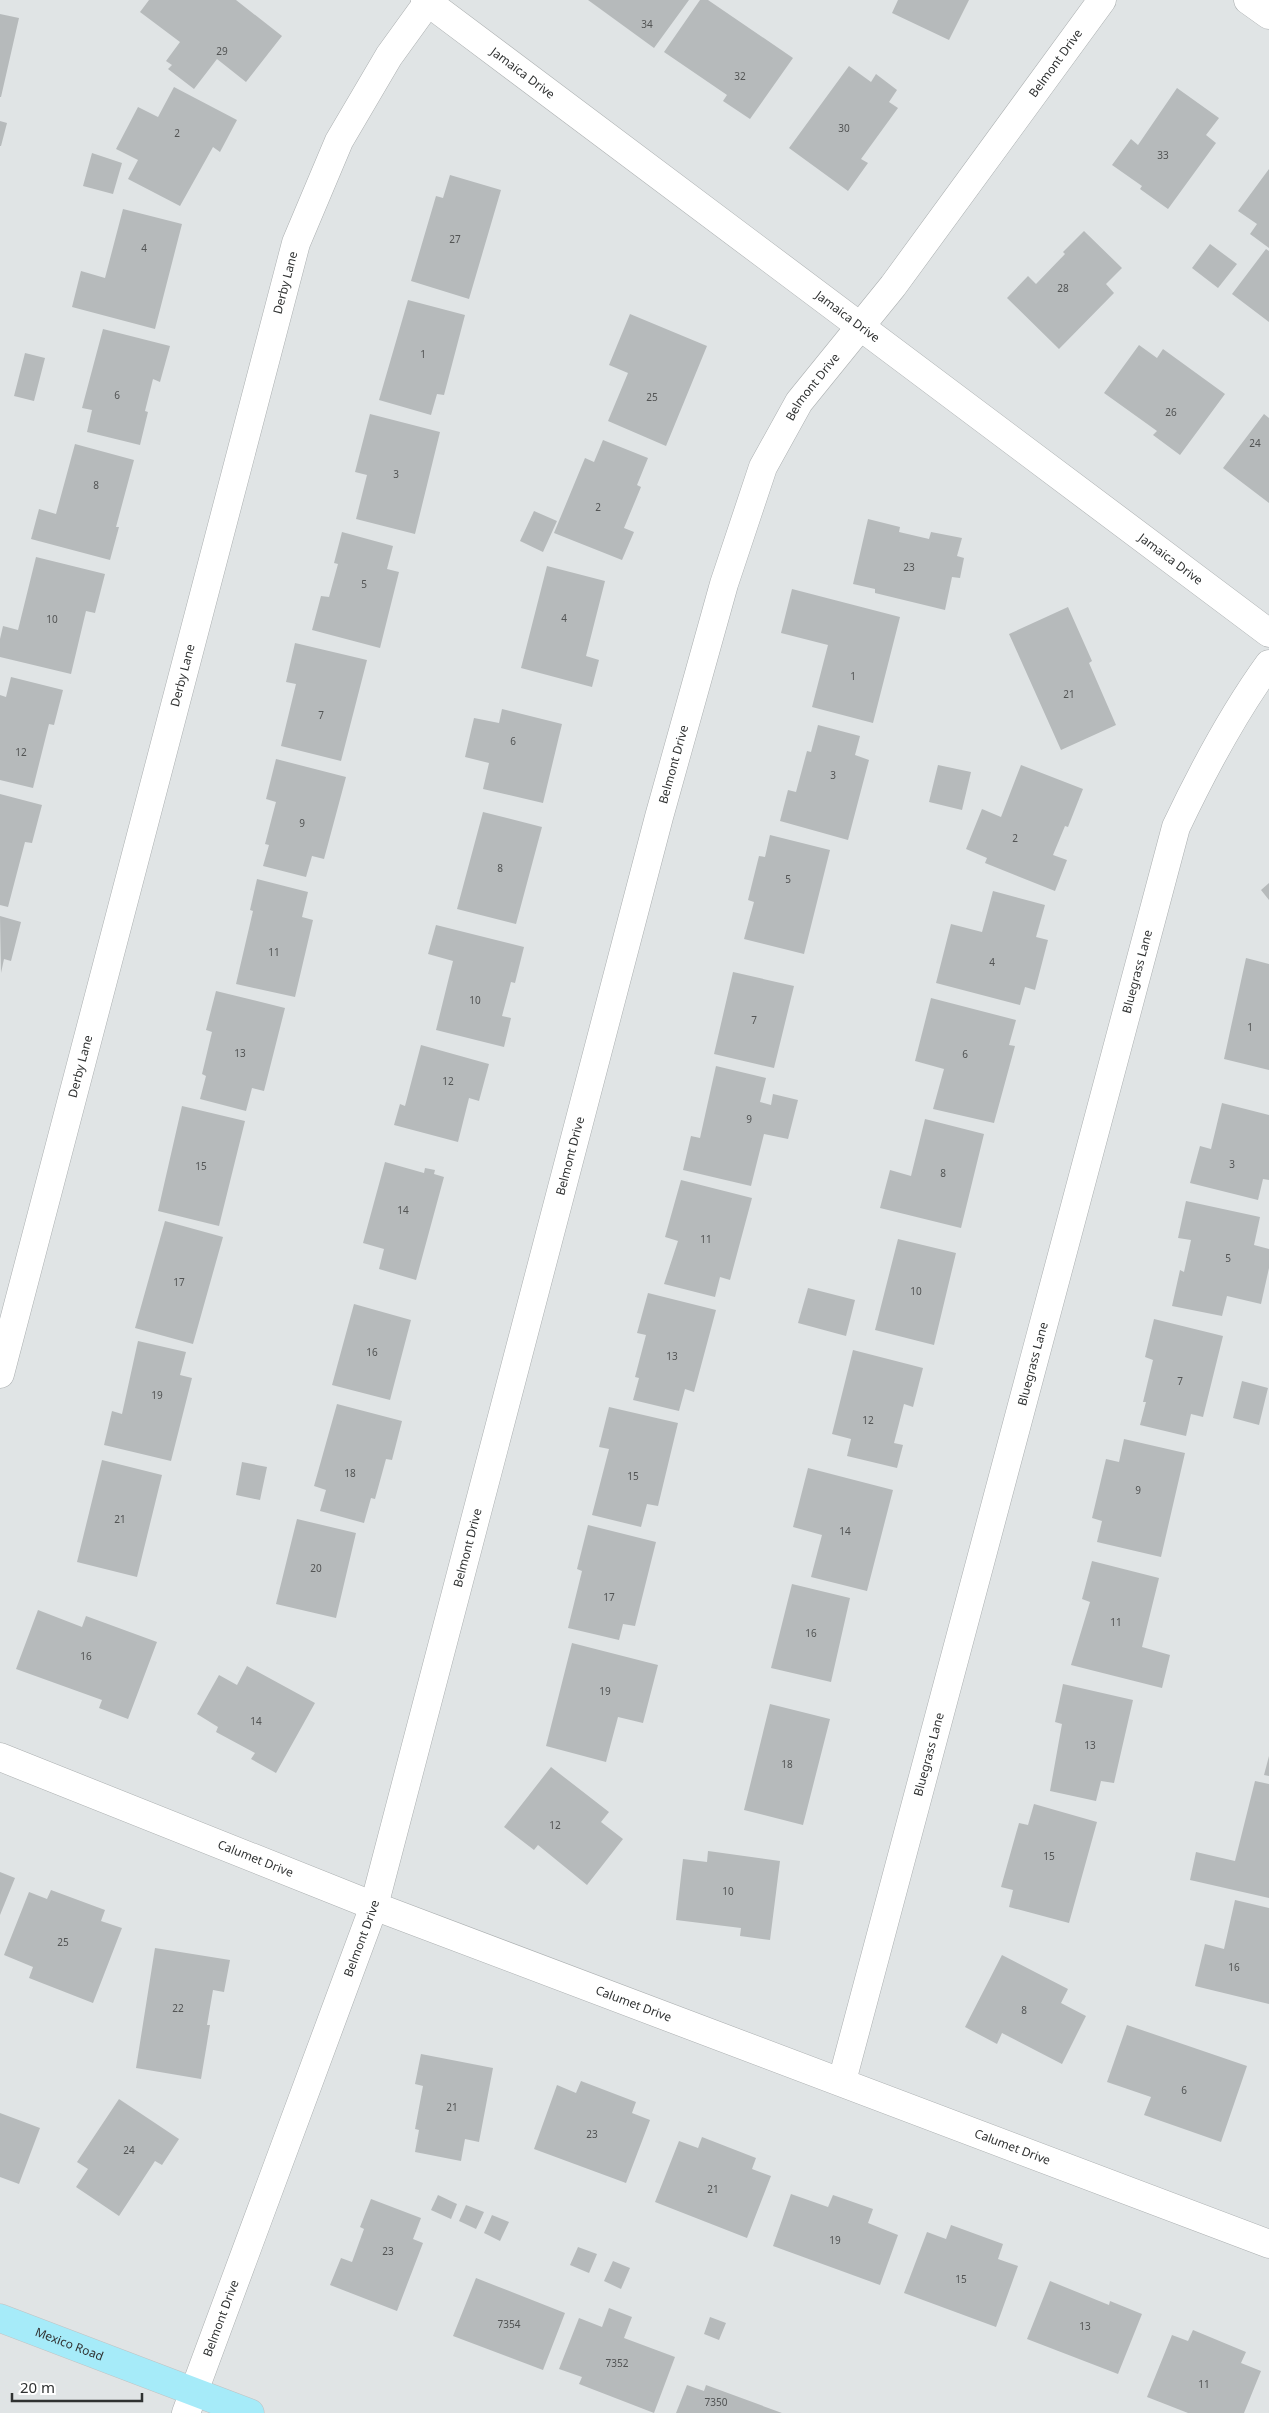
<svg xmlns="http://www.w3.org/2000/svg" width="1269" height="2413" viewBox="0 0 1269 2413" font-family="'Noto Sans',sans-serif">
  <rect width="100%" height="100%" fill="#e0e4e5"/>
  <path fill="#b6babb" d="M149,0h87l46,36 -36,46 -29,-23 -23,30 -26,-20 4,-4 -6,-4 14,-19 -40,-30z
    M588,0h101l-35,48z
    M700,0h8l85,58 -43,61 -27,-18 4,-6 -63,-43z
    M898,0h71l-20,40 -57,-27z
    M0,14l19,4 -18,79h-1z
    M849,66l22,16 5,-8 21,16 -8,12 9,6 -37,51 7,4 -20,28 -59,-43z
    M174,87l63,33 -17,32 -7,-5 -33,59 -52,-27 10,-19 -22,-11 22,-42 20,10z
    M1177,88l42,30 -13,17 10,8 -48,66 -28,-20 2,-3 -30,-21 19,-26 7,6z
    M0,121l7,2 -6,23h-1z
    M92,153l30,10 -9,31 -30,-8z
    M1269,169v79l-19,-14 7,-10 -19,-13z
    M450,175l51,15 -32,109 -58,-18 25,-85 7,2z
    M123,209l59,15 -27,105 -83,-22 9,-36 24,7z
    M1084,231l38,37 -16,16 8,9 -55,56 -52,-51 21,-22 8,8 29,-30 -2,-2z
    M1210,244l27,20 -19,24 -26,-20z
    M1266,249l3,2v71l-37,-28z
    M408,300l57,15 -21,80 -7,-1 -6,21 -52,-15z
    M630,314l77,32 -41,100 -58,-25 20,-48 -19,-8z
    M103,329l67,17 -10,36 -7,-3 -8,32 3,1 -8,33 -53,-13 5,-22 -10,-2z
    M1139,345l18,13 6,-9 62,45 -45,61 -27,-20 4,-4 -53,-38z
    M25,353l20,5 -11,43 -20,-5z
    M370,414l70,18 -25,102 -59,-15 11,-44 -12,-3z
    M1264,414l5,4v85l-46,-35z
    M603,440l45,18 -11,27 4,2 -17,41 10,4 -12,28 -68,-27 31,-75 9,4z
    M75,444l59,16 -18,67h3l-9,33 -79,-21 8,-30 17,5z
    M534,511l23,10 -14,31 -23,-11z
    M868,519l32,8 -1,5 30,7 2,-7 31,6 -5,18 7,2 -4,20 -8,-1 -7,33 -70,-17v-4l-22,-5z
    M342,532l51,14 -6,23 12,3 -19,76 -68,-18 9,-34 8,1 9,-33 -4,-1z
    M36,557l69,17 -10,39 -9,-2 -15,63 -71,-17v-18l3,-13 15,4z
    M547,566l58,15 -19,75 13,4 -7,27 -71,-19z
    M792,589l108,28 -27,106 -61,-16 16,-62 -47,-12z
    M1068,607l24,54 -3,2 27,62 -55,25 -52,-116z
    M295,643l72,17 -26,101 -60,-15 15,-62 -10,-2z
    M11,677l52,13 -9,35 -5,-1 -16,64 -33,-8v-85l6,2z
    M502,709l60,15 -19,79 -60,-14 6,-26 -24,-6 9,-39 25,5z
    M818,725l42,11 -5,19 14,5 -21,80 -68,-19 8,-31 8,2 11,-41 4,1z
    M276,759l70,18 -22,82 -12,-3 -6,21 -43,-11 6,-21 -4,-1 11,-42 -10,-3z
    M938,765l33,7 -9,38 -33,-8z
    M1021,765l62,24 -15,38 -3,-1 -12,29 14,5 -12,31 -70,-28 2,-5 -21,-9 16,-40 19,8z
    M0,794l42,11 -10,38 -7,-1 -17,65 -8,-2z
    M483,812l59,15 -26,97 -59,-15z
    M770,835l60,15 -26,104 -60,-15 10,-37 -6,-2 11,-44 6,1z
    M257,879l51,13 -6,25 11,3 -18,77 -59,-13 17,-73 -3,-1z
    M1269,883v17l-8,-10z
    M993,891l52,14 -9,32 12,3 -13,50 -10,-3 -5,18 -84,-22 15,-59 31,8z
    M0,916l21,6 -10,39 -7,-2 -3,14z
    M436,925l88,22 -9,36 -4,-1 -9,34 9,2 -7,29 -68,-17 17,-69 -25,-7z
    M1246,958l23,6v106l-45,-11z
    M733,972l61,14 -20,82 -60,-14z
    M216,991l69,17 -21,83 -12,-3 -6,23 -46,-12 6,-23 -4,-2 10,-42 -6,-2z
    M931,998l85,22 -7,25 6,1 -21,77 -61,-14 11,-40 -29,-8z
    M421,1045l68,19 -10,37 -10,-3 -11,44 -64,-17 6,-21 5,2z
    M716,1066l50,12 -6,24 11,3 2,-11 25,6 -10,39 -24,-5 -13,52 -68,-16 8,-34 9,2z
    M1222,1103l47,12v65l-6,-1 -5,21 -68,-17 10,-37 11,3z
    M182,1106l63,15 -26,105 -61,-15z
    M925,1119l59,15 -23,94 -81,-20 10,-38 21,6z
    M385,1162l39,11 1,-5 10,2 -1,4 10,3 -28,103 -37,-11 5,-20 -21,-6z
    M681,1180l71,18 -22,82 -10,-3 -5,20 -51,-13 14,-43 -13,-4z
    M1186,1201l74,16 -6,28 15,4v19l-8,36 -34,-8 -5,20 -50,-10 8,-36 4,2 7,-32 -13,-2z
    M165,1221l58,16 -30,107 -58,-16z
    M898,1239l58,14 -22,92 -59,-15z
    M808,1288l47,12 -9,36 -48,-13z
    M648,1293l68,17 -22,82 -9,-3 -6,22 -46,-11 6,-22 -4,-1 11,-42 -9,-2z
    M354,1304l57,16 -21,80 -58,-15z
    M1154,1319l69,17 -20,81 -12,-3 -5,22 -46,-11 6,-23h-3l10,-42 -8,-3z
    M138,1341l48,11 -6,23 12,3 -21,83 -67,-16 8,-34 10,3z
    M853,1350l70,18 -10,39 -9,-3 -10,39 9,2 -6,23 -50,-12 4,-17 -19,-5z
    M1242,1381l26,7 -9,37 -26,-7z
    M337,1404l65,17 -10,39 -6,-1 -11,40 -4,-1 -7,25 -44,-12 6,-21 -12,-4z
    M609,1407l69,16 -20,83 -11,-2 -6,23 -49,-12 17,-66 -10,-2z
    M1124,1439l61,14 -24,104 -64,-15 5,-21 -10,-3 14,-59 13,3z
    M102,1460l60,15 -25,102 -60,-15z
    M242,1462l25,5 -7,33 -24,-5z
    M808,1468l85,22 -26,101 -56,-14 11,-42 -29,-8z
    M297,1519l59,14 -20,85 -60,-14z
    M588,1525l68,17 -21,84 -12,-2 -4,16 -51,-12 14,-57 -5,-2z
    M1092,1561l67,17 -17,69 28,8 -8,33 -91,-23 19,-63 -8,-3z
    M792,1584l58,14 -19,84 -60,-14z
    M38,1610l44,17 4,-11 71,26 -29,77 -29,-11 3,-8 -86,-31z
    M572,1643l86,22 -15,58 -25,-6 -12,45 -60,-16z
    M247,1666l68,37 -39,70 -25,-14 4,-6 -39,-21 2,-5 -21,-13 22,-39 18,10z
    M1063,1684l70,16 -19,83 -13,-2 -5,20 -46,-10 12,-67 -7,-2z
    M770,1704l60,15 -27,106 -59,-15z
    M1269,1756v20l-5,-1z
    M551,1767l58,45 -8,10 22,17 -36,46 -49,-40 -4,5 -30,-23z
    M1255,1781l14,3v114l-79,-18 6,-28 39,9z
    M1034,1804l63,18 -28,101 -60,-16 4,-17 -12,-3 18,-64 9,2z
    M708,1851l72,10 -10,79 -30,-4 1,-8 -65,-8 7,-61 24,3z
    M0,1872l15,6 -15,37z
    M51,1890l54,20 -4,11 21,7 -29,75 -64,-25 4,-11 -29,-12 25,-63 18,7z
    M1235,1900l34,8v96l-74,-18 10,-42 19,5z
    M155,1948l75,12 -6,32 -11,-2 -6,35h3l-9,54 -65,-11z
    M1002,1955l66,34 -7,14 25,13 -24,48 -60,-31 -5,11 -32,-17z
    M1127,2025l120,41 -26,76 -77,-27 7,-18 -44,-15z
    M421,2054l72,14 -14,74 -14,-3 -4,22 -46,-9 4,-22 -4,-1 8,-43 -8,-2z
    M581,2081l55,21 -4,11 18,7 -24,63 -92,-34 23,-64 19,8z
    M119,2099l60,40 -17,26 -7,-4 -36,55 -43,-29 12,-18 -11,-7z
    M0,2113l40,15 -21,56 -19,-7z
    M702,2137l54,21 -4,11 19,7 -24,62 -92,-36 24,-61 19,7z
    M791,2194l37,13 5,-12 40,14 -5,14 30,12 -18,50 -107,-39z
    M438,2195l19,9 -6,15 -20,-9z
    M371,2199l50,19 -8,21 10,4 -26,68 -67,-26 11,-27 11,4 12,-33 -4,-2z
    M466,2205l18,7 -8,17 -17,-8z
    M492,2215l17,7 -9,19 -16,-8z
    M951,2225l52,19 -5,15 20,7 -22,61 -92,-34 23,-61 19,7z
    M578,2247l19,7 -8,19 -19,-8z
    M613,2261l17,7 -9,21 -17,-8z
    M476,2278l89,35 -22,57 -90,-34z
    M1050,2281l59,24 1,-4 32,13 -24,60 -91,-35z
    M609,2308l23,9 -8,21 51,19 -21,56 -75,-29 3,-7 -23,-8 20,-51 23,9z
    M710,2317l16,6 -7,17 -15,-6z
    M1193,2330l53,22 -5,11 20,8 -17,42h-56l-41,-16 25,-62 16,6z
    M687,2385l17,6 2,-6 76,28h-106z"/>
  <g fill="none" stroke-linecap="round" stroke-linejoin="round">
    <g stroke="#abafb0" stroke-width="29">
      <g id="minor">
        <path id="s1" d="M425,0l844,633"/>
        <path d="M1248,0l21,15"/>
        <path id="s2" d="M0,1374l296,-1131 43,-102 50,-85 39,-54"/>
        <path id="s3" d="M0,1757l374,149 895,338"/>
        <path id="s4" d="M842,2081l334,-1254c27,-57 56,-112 93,-163"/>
        <path id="s5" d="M186,2413l188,-507 285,-1089 65,-233 39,-117 36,-65 94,-116 209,-286"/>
      </g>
    </g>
    <g stroke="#c1c2c2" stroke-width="29">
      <g id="major">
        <path id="s6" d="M0,2318l250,95"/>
      </g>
    </g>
    <use href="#minor" stroke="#fff" stroke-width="28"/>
    <use href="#major" stroke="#a6ebf9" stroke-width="28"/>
  </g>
  <g text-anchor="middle" stroke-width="4" stroke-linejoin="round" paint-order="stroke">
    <g font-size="10" fill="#525454">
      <text x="647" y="28">34</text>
      <text x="222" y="55">29</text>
      <text x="740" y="80">32</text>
      <text x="844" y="132">30</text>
      <text x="177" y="137">2</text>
      <text x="1163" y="159">33</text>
      <text x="455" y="243">27</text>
      <text x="144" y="252">4</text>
      <text x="1063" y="292">28</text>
      <text x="423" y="358">1</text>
      <text x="117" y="399">6</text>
      <text x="652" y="401">25</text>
      <text x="1171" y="416">26</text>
      <text x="1255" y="447">24</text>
      <text x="396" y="478">3</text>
      <text x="96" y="489">8</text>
      <text x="598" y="511">2</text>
      <text x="909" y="571">23</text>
      <text x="364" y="588">5</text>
      <text x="564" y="622">4</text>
      <text x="52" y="623">10</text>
      <text x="853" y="680">1</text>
      <text x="1069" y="698">21</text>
      <text x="321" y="719">7</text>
      <text x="513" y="745">6</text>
      <text x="21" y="756">12</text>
      <text x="833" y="779">3</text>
      <text x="302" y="827">9</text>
      <text x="1015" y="842">2</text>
      <text x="500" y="872">8</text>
      <text x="788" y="883">5</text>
      <text x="274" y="956">11</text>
      <text x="992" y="966">4</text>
      <text x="475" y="1004">10</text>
      <text x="754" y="1024">7</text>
      <text x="1250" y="1031">1</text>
      <text x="240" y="1057">13</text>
      <text x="965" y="1058">6</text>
      <text x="448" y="1085">12</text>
      <text x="749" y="1123">9</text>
      <text x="1232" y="1168">3</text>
      <text x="201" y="1170">15</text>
      <text x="943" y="1177">8</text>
      <text x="403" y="1214">14</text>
      <text x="706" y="1243">11</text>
      <text x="1228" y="1262">5</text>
      <text x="179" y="1286">17</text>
      <text x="916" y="1295">10</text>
      <text x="372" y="1356">16</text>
      <text x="672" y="1360">13</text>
      <text x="1180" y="1385">7</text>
      <text x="157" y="1399">19</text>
      <text x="868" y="1424">12</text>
      <text x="350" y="1477">18</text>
      <text x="633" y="1480">15</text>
      <text x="1138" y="1494">9</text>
      <text x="120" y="1523">21</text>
      <text x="845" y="1535">14</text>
      <text x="316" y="1572">20</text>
      <text x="609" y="1601">17</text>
      <text x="1116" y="1626">11</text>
      <text x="811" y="1637">16</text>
      <text x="86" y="1660">16</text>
      <text x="605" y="1695">19</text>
      <text x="256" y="1725">14</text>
      <text x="1090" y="1749">13</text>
      <text x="787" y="1768">18</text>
      <text x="555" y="1829">12</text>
      <text x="1049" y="1860">15</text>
      <text x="728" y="1895">10</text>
      <text x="63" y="1946">25</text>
      <text x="1234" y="1971">16</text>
      <text x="178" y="2012">22</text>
      <text x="1024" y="2014">8</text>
      <text x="1184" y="2094">6</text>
      <text x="452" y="2111">21</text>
      <text x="592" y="2138">23</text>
      <text x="129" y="2154">24</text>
      <text x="713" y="2193">21</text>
      <text x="835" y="2244">19</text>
      <text x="388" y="2255">23</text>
      <text x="961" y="2283">15</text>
      <text x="509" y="2328">7354</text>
      <text x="1085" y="2330">13</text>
      <text x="617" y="2367">7352</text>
      <text x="1204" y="2388">11</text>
      <text x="716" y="2406">7350</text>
    </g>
    <g font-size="12" fill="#303232" stroke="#fff">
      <text dy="4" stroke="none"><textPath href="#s5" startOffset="2531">Belmont Drive</textPath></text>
      <text dy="4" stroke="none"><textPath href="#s1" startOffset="122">Jamaica Drive</textPath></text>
      <text dy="4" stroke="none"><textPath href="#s2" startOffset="1128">Derby Lane</textPath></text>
      <text dy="4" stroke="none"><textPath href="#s1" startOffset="528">Jamaica Drive</textPath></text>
      <text dy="4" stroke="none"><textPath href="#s5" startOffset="2126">Belmont Drive</textPath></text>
      <text dy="4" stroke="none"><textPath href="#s1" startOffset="932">Jamaica Drive</textPath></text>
      <text dy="4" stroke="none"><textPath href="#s2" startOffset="722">Derby Lane</textPath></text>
      <text dy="4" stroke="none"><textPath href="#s5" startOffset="1721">Belmont Drive</textPath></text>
      <text dy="4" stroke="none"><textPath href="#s4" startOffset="1148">Bluegrass Lane</textPath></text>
      <text dy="4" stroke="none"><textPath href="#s2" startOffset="318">Derby Lane</textPath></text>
      <text dy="4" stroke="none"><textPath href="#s5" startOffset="1316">Belmont Drive</textPath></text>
      <text dy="4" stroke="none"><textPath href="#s4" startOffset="742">Bluegrass Lane</textPath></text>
      <text dy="4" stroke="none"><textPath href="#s5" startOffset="911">Belmont Drive</textPath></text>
      <text dy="4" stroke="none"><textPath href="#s4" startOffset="338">Bluegrass Lane</textPath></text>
      <text dy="4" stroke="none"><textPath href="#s3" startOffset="275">Calumet Drive</textPath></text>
      <text dy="4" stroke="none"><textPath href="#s5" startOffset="506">Belmont Drive</textPath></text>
      <text dy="4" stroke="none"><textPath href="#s3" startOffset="680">Calumet Drive</textPath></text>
      <text dy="4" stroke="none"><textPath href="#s3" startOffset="1085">Calumet Drive</textPath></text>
      <text dy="4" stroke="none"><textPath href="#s5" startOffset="101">Belmont Drive</textPath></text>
      <text dy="4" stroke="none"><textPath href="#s6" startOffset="74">Mexico Road</textPath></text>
    </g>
  </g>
  <path d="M12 2393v8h130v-8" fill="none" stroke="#303232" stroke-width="2.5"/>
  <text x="20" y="2393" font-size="15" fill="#303232" stroke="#ffffff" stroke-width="4" paint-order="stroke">20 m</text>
</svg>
